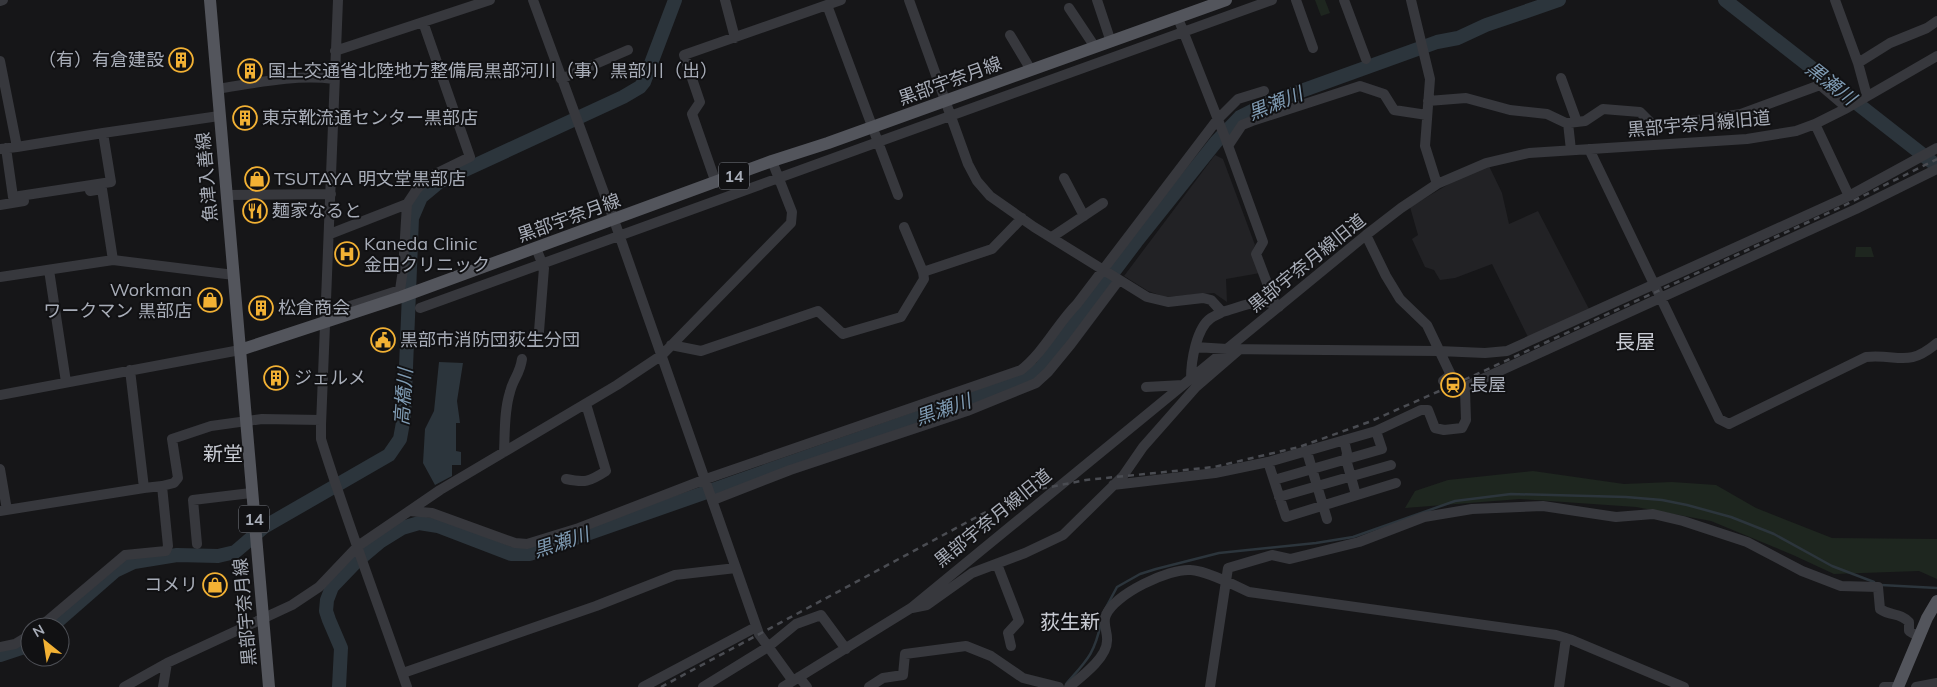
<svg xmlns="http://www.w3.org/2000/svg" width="1937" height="687" viewBox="0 0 1937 687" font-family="Mulish,'Noto Sans JP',sans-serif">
  <rect width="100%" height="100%" fill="#161618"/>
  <path fill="#222225" d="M1215,155l8,4 32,86 -4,9 9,19 -34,6 1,23 -13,-9 -49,4 -17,-6 -24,-15z
    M1489,166l13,27 7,31 29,-13 51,98 -61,28 -36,-73 -37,14 -15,2 -6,-10 -9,-3 -13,-28 6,-4 -8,-28 49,-29z"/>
  <path fill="#1e261f" d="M1315,0h10l5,13 -9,3z
    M1856,247h15l3,10h-19z
    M1533,471l91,13 48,-2 44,3 40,23 76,30 105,1v40l-18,-8 -85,3 -41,-19 -82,-34 -75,-14 -116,-8 -115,9 10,-17 33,-11z"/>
  <path fill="#2c353c" d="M439,362l24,1 -6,38 3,22h-4v28l5,1v13h-9v11l-17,9 -12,-22 2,-34 9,-18z"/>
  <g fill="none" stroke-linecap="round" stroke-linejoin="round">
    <path stroke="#2c353c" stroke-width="2.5" d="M1881,585l56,3
      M1103,613l14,-26 23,-13 16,-5 63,-16 97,-10 37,-6 102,-36 56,-7 115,3 36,3 25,5 44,12 43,17 58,32 42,16
      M1066,684c21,-24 28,-29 35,-61"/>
    <path stroke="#2c353c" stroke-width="14" d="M1725,0l212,166
      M51,627l64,-56 19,-9 43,-7 41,1 17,-4 29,-25 125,-72 11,-16 4,-22 8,-199 9,-21 18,-15 184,-85 17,-10 4,-5 31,-82
      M0,655l30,-10
      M339,687l2,-39 -12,-28 -3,-9 1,-11 5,-13 24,-25 25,-21 21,-13 17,-5 19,3 73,28h19l484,-170 27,-16 95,-126 80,-100 24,-25 28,-14 169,-61 21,-4 28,-13 73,-25"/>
    <path stroke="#37383d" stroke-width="10" d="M338,0l-17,425v14c26,83 57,165 86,248
      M533,0l81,220 145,414 34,47
      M725,0l10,38
      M909,0l59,164 9,17 13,15 44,31 113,70 21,5 35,-4 8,2 11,12c17,-4 42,-17 57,-5
      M1097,0l14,42
      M1296,0l17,48
      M1344,0l22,59
      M1411,0l19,79 -5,67 12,38
      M1835,0l23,63 9,33
      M0,1l3,-1
      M827,5l51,137 394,-142
      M1069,8l26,39
      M1178,18l48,122 37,102 -7,12 19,50
      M1010,35l21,35
      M335,51l155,-51
      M0,61l17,86
      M1858,63l32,-20 37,-15 10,-7
      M1561,78l16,44
      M561,79l67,-29
      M217,89c39,-6 78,-15 117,-10
      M1428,101l38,-3 44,12 37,4 21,10
      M1815,124l34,72
      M103,133l116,-17
      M1228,146l14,-21 10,-4 108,-35 24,8 10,16 33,5
      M0,149l17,-2 86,-14 8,49 -98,15 -7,-49
      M1589,149l130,270 10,5 137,-67c34,-3 41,11 71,-14
      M1571,150l-3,-27 17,-2 18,-12 37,3 14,14 87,-12 79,-29 27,23
      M1064,178l20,38
      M716,183l-24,-69 8,-12 -16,-47 157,-55
      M90,191l12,-2 11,71
      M226,195l105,-1
      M0,205l24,-4
      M330,234l77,-30 10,-15 12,-12 41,-20 -47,-135
      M1366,235l20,41 14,23 27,26 23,48 -2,4 -5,4
      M1052,237l51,-34
      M536,248l8,20 -6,76
      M49,270l17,112
      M923,272l69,-23 30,-31
      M0,277l113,-17 121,15
      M420,308l458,-166 20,53
      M325,314l75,-24 3,-20 4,-66
      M671,345l30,6 117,-40 25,23 58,-17 23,-38 -1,-7 -19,-45
      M1195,347l32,2 212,2 46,2 22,-2 342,-155 88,-48
      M1191,379c0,-17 5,-51 20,-61 3,-2 8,-4 11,-6
      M1146,387l37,-2
      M0,395l240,-45
      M1344,440l3,13 -1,6 10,36
      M504,452c1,-20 0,-41 6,-60 3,-13 10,-18 12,-33
      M1307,452l20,67
      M1268,462l18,55 110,-34
      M0,469l7,41
      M566,479c19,4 23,3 40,-8l-20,-67
      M1274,480l108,-31 -6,-18
      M1113,485l102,-12 53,-11 108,-31 45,-21h7l7,18 9,2 18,-2 4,-8 -1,-30 4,-5 387,-176 81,-40
      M162,486l12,-3 4,-5 -6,-39 39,-13 51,-7 59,1
      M1279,497l112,-32
      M713,500l77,-30 177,-59 69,-28 12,-11 23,-28 48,-64
      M0,511l144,-23 -14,-118
      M409,511l23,2 83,30 12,1 52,-16 127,-49 315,-109c23,-18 36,-46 56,-66l140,-184 21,-21 26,-8
      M197,544l-4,-44 58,-7
      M997,564l22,57 -11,12 3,13
      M912,608l15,-3 45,-32 53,-20 38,-18 60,-59 20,-29 53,-60 44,-38
      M40,627l85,-72 41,-4 2,-5 -6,-60 -18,2
      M0,647l15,-3 15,-9
      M403,673l193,-67 79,-31 61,-7
      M799,677l8,10
      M124,687l43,-24 125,-58 27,-18 39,-41 82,-56 177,-105 45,-30 129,-132 1,-11 -20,-51
      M163,687l4,-24
      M643,687l113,-60
      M703,687l65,-40 28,-23 25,-9 25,34
      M783,687l128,-79 455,-373 35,-27 36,-24 49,-21 43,-10 218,-14 49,-8 19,-7 32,-16 90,-52
      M869,687l14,-9 20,-3 2,-21 61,-8 25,10 32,22 36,9
      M1069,687c12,-10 38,-29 38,-46 1,-9 -5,-18 -1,-26 9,-21 63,-47 85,-45 16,1 43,15 58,22l307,43 16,5 112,47
      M1210,687l18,-119 44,-13 18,4 69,-17 65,-25 48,-8 71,-3 73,11 37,-3 30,7 64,21 55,29 39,15 37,1 2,22c12,8 19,3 29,13v9l10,6
      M1559,687l7,-49
      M1884,687h9
      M1916,687l21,-4"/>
    <path stroke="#53555c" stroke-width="12" d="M210,0l59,687
      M240,350l161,-53 371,-136 56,-18 398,-143
      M1898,687l29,-69 10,-17"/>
    <path stroke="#4a4c52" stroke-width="2.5" stroke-dasharray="6 5" stroke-linecap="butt" d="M661,687l338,-182 41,-16 46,-9 128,-13 85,-20 70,-25 84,-37 388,-178 96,-48"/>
  </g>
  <defs>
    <g id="building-ring" transform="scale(1.25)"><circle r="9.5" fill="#111113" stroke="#f2b134" stroke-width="1.5"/><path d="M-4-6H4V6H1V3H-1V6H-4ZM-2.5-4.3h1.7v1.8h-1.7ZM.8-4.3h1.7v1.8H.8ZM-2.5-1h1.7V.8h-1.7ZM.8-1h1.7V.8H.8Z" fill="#f2b134"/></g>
    <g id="shop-ring" transform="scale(1.25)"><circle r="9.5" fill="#111113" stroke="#f2b134" stroke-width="1.5"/><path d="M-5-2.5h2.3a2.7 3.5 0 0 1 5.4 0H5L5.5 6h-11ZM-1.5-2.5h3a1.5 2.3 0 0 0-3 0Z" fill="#f2b134"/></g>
    <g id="restaurant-ring" transform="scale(1.25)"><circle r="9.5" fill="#111113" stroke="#f2b134" stroke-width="1.5"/><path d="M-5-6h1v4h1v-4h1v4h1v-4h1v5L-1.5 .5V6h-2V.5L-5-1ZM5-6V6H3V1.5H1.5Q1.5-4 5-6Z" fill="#f2b134"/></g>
    <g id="hospital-ring" transform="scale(1.25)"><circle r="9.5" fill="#111113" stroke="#f2b134" stroke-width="1.5"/><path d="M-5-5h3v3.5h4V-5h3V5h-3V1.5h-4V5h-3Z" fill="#f2b134"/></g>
    <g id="civic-ring" transform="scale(1.25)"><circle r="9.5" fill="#111113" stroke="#f2b134" stroke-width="1.5"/><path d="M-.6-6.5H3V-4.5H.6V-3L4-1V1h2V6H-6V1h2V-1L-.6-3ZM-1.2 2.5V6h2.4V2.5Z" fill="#f2b134"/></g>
    <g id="station-ring" transform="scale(1.25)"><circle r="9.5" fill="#111113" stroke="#f2b134" stroke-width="1.5"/><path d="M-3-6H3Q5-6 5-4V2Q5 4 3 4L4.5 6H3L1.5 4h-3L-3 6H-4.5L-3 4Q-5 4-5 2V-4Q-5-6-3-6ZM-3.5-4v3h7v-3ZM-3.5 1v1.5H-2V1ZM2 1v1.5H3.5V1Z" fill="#f2b134"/></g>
  </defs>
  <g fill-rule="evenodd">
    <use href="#building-ring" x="181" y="60"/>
    <use href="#building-ring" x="250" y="71"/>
    <use href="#building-ring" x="245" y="118"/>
    <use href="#shop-ring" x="257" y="179"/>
    <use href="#restaurant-ring" x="255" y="211"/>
    <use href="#hospital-ring" x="347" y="254"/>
    <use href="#shop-ring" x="210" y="300"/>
    <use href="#building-ring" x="261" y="308"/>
    <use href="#civic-ring" x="383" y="340"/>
    <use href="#building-ring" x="276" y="378"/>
    <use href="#station-ring" x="1453" y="385"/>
    <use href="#shop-ring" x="215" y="585"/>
  </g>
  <g text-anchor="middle" stroke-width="4" stroke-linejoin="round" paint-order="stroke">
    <g fill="#111113" stroke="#7b7e86" stroke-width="1">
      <rect x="719" y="162.5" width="30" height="27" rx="4"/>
      <rect x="239" y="505.5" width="30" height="27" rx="4"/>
    </g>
    <g font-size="16" font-weight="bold" fill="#a8adb8">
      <text x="734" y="182">14</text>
      <text x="254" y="525">14</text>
    </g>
    <g font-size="18" fill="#a8adb8" stroke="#111113" text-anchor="start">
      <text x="164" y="66" text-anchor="end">（有）有倉建設</text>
      <text x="268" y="77">国土交通省北陸地方整備局黒部河川（事）黒部川（出）</text>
      <text x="262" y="124">東京靴流通センター黒部店</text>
      <text x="274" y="185">TSUTAYA 明文堂黒部店</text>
      <text x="272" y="217">麺家なると</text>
      <text x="364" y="250">Kaneda Clinic<tspan x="364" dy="21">金田クリニック</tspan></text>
      <text x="192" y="296" text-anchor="end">Workman<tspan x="192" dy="21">ワークマン 黒部店</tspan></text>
      <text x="278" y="314">松倉商会</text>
      <text x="400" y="346">黒部市消防団荻生分団</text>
      <text x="294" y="384">ジェルメ</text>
      <text x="1470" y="391">長屋</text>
      <text x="198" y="591" text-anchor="end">コメリ</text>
    </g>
    <g font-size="18" fill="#a8adb8" stroke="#111113">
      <text transform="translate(950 81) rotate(-20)" y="6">黒部宇奈月線</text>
      <text transform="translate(1699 124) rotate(-5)" y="6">黒部宇奈月線旧道</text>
      <text transform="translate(207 177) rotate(-95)" y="6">魚津入善線</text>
      <text transform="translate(569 218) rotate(-20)" y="6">黒部宇奈月線</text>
      <text transform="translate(1307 263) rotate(-39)" y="6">黒部宇奈月線旧道</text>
      <text transform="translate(993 518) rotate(-39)" y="6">黒部宇奈月線旧道</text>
      <text transform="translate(245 612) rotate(-95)" y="6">黒部宇奈月線</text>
    </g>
    <g font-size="19" font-style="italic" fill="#7f9bb3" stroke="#111113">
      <text transform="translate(1831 83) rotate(38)" y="7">黒瀬川</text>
      <text transform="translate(1275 103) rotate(-22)" y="7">黒瀬川</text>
      <text transform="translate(403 397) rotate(-86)" y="7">高橋川</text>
      <text transform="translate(943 409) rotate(-19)" y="7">黒瀬川</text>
      <text transform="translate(561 542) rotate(-18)" y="7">黒瀬川</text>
    </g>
    <g font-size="20" fill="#c9ccd4" stroke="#111113">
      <text x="1635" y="349">長屋</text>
      <text x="223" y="461">新堂</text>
      <text x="1070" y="629">荻生新</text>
    </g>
  </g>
  <g transform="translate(45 642) rotate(330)"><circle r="24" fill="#111113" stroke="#4d4f55"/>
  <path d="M0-4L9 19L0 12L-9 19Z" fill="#f2b134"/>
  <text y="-8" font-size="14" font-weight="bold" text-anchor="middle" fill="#a8adb8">N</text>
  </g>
</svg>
